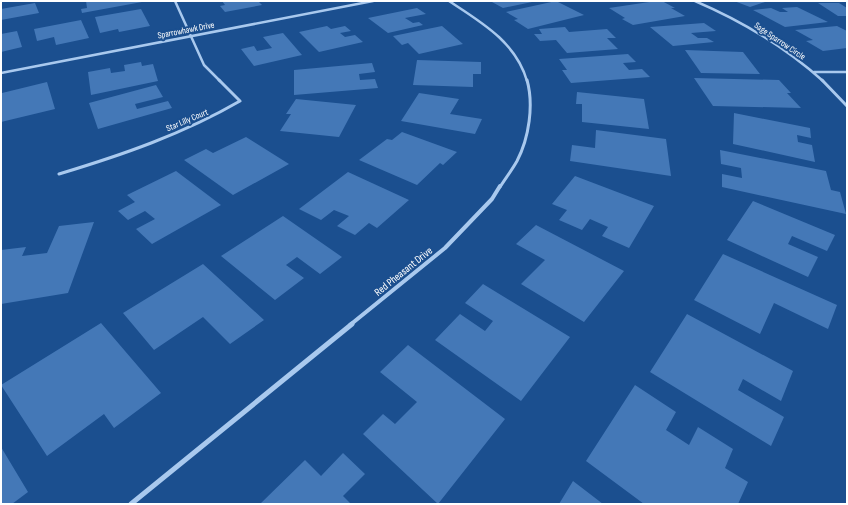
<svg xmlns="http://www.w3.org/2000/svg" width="848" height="505" viewBox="0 0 848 505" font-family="'Sofia Sans Condensed',sans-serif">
  <rect width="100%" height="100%" fill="#1b4f8f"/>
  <path fill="#4478b7" d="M86,1h56v1l-60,11 -1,-4 6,-1z
    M222,1h36l4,4 -37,7 -5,-6 5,-1z
    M496,1h36v1l-29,6 -11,-6z
    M556,1l28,14 -56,14 -14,-9 4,-1 -12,-7z
    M656,1h6l13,7h-4l14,8 -52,9 -11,-6 3,-1 -16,-10z
    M734,1h34l-18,6z
    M35,3l4,10 -38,7v-11z
    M818,3h21l8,5v8h-9z
    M797,7l31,15 -43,5 -32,-17 18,-2 9,4h8l-6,-4z
    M417,8l9,6 -21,4 8,5 6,-1 4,3 -35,8 -20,-15z
    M141,9l9,17 -31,6 -1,-3 -18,4 -5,-16z
    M81,20l8,18 -33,7 -2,-8 -17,4 -3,-12z
    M704,23l12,8 -25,2 7,5h9l7,4 -41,4 -23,-19z
    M327,26l4,3 14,-3 6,5 -11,2 5,4 10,-2 8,7 -44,10 -20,-20z
    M442,26l21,18 -44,10 -11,-11 -6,2 -9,-9z
    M837,26l10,5v17l-24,3 -17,-10 7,-1 -18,-10z
    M565,27l4,5 38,-3 9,9h-9l11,11 -51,4 -11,-13 -16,1 -6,-7h8l-3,-5z
    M17,31l5,16 -21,5v-18z
    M283,33l19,22 -48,11 -13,-17 13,-3 3,5 15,-3 -9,-11z
    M685,50l58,2 17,22 -59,-1z
    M628,54l8,8 -13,1 6,7 13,-1 8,8 -79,6 -9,-13h5l-8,-11z
    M417,60l64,2v12h-8v13l-60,-2z
    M141,62l1,4 11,-2 5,17 -67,14 -3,-23 22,-4 1,5 14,-2 -1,-6z
    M372,63l3,9 -16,2 1,6 15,-1 3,9 -84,7v-25z
    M694,78l85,2 12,13h-4l14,15 -88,-2z
    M47,82l8,27 -54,13 1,-29z
    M156,85l7,12 -28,7 2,5 31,-8 4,7 -74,21 -9,-26z
    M577,92l67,7 5,30 -67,-7v-18h-6z
    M419,93l40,6 -9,15 32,5 -7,15 -74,-13z
    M296,99l60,6 -17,32 -59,-6 11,-17h-5z
    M734,113l76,15 1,10 -14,-3 1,7 14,3 3,17 -82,-18z
    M596,130l70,9 5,37 -101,-15 2,-16 23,3z
    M402,132l55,20 -14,13 -3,-2 -23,22 -58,-25 28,-21 5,1z
    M246,137l43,27 -56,31 -49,-35 22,-11 7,4z
    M720,150l106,21 5,19 9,2 6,22 -124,-27v-13l20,4 -1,-10 -20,-4z
    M176,171l45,34 -69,39 -16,-15 19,-10 -10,-8 -17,9 -10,-9 17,-9 -8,-7z
    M348,172l61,28 -32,28 -8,-5 -14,12 -18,-9 12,-10 -15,-6 -13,10 -22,-11z
    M575,176l79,30 -25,42 -27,-12 6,-9 -18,-8 -8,11 -23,-10 8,-10 -15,-6z
    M753,201l82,34 -8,16 -35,-15 -4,8 30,13 -10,20 -81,-37z
    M283,216l59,41 -22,17 -23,-17 -11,8 18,13 -29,22 -54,-44z
    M94,222l-26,71 -67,11v-54l25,-3 -4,9 25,-3 12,-27z
    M536,225l88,46 -40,51 -63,-38 24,-24 -29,-16z
    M723,254l114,51 -9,24 -54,-26 -14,31 -66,-34z
    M203,264l61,56 -34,24 -27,-27 -49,33 -31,-37z
    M483,284l87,53 -49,64 -86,-61 25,-26 25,17 8,-10 -28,-18z
    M687,314l106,57 -12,30 -38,-22 -5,11 46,27 -13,29 -121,-74z
    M101,323l60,70 -47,35 -10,-14 -57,42 -46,-71z
    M408,345l97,74 -67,85 -75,-70 20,-20 12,10 22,-22 -37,-30z
    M635,385l41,27 -10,18 23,15 9,-18 35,22 -8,19 23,14 -10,22h-94l-58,-43z
    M1,447l27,45 -16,12h-11z
    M343,453l22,21 -22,22 8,8h-91l45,-44 16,16z
    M573,481l30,23h-44z"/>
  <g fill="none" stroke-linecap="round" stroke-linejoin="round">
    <path stroke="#a9c9ee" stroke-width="2.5" d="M175,1l29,64 16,16
      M449,1c32,21 67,41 78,80
      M695,1c47,20 90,46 128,80
      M814,72h33
      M1,73l372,-72"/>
    <path stroke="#a9c9ee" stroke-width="3" d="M822,80l25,26
      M59,174c63,-19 124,-40 181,-73l-21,-21
      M500,187c5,-8 12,-17 17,-26 12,-23 17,-56 10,-81"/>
    <path stroke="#a9c9ee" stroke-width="4" d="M350,325l95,-77 47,-49 8,-13"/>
    <path stroke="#a9c9ee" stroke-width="5" d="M131,504l221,-180"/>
  </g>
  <g text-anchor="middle" stroke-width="4" stroke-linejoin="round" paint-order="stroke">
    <g font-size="9" fill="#fff" stroke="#1b4f8f">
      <text transform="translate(186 30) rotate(-11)" y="3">Sparrowhawk Drive</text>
      <text transform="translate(780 41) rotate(34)" y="3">Sage Sparrow Circle</text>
      <text transform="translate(187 120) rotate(-23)" y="3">Star Lilly Court</text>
    </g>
    <g font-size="11" fill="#fff" stroke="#1b4f8f">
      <text transform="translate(403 271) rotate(-39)" y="4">Red Pheasant Drive</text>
    </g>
  </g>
  <rect width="848" height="505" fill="none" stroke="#ffffff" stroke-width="4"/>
</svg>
